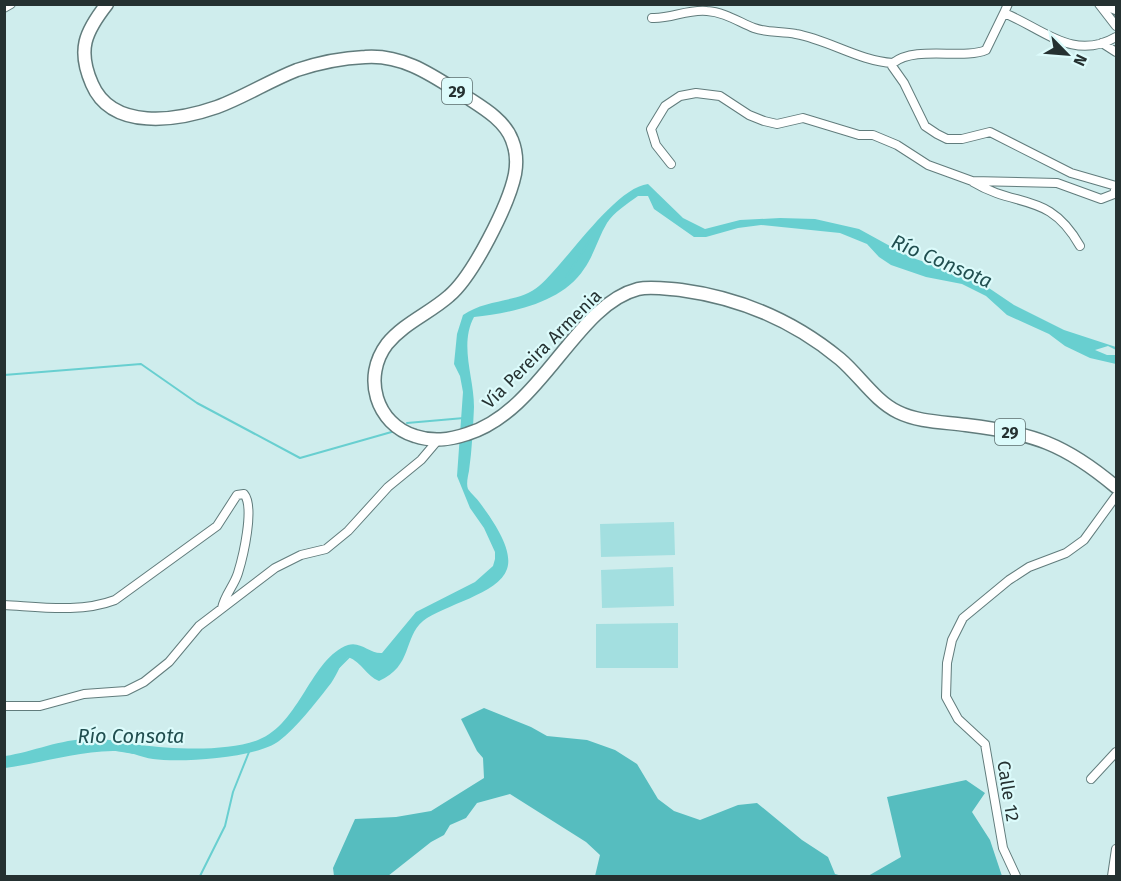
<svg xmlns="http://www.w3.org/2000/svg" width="1121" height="881" viewBox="0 0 1121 881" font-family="'Fira Sans',sans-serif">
  <rect width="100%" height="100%" fill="#cfeded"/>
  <path fill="#a3dfe0" d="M674,522l1,33 -74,2 -1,-33z
    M673,567l1,39 -72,2 -1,-38z
    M678,623v45h-82v-44z"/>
  <path fill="#56bdbf" d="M484,708l47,19 16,9 40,4 28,10 22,14 21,35 16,12 26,9 38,-15 19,-2 45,37 26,17 7,17 7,2h-247l5,-21 -14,-13 -76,-48 -33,9 -11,15 -16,7 -6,10 -13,7 -43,34h-54l-1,-8 22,-49 41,-2 35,-6 53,-33 -1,-20 -6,-7 -16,-32z
    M966,780l19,13 -13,19 18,28 12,36h-134l33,-19 -14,-60z"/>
  <path fill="#68cfd0" d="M648,184l35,34 22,11 35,-9 40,-2 35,1 44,10 51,28 67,23 37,25 50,25 52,17v3l-8,-4 -13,4 12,5h9v9l-26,-6 -25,-12 -16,-12 -42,-19 -21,-19 -24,-12 -36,-7 -35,-12 -12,-8 -12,-13 -27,-11 -79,-8 -23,3 -32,9h-12l-40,-28 -6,-13h-10c-11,8 -24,16 -31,27 -9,15 -13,32 -23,46 -22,34 -73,44 -110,48 -15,28 0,60 0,90 -1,21 -2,42 -5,64 -1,5 -3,13 -1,18 3,5 9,9 12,14 11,15 34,46 27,66 -8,25 -64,36 -84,52 -20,17 -10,45 -44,60 -13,-5 -17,-19 -31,-24 -10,9 -11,20 -20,30 -14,18 -31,40 -49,54 -22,17 -98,22 -126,18 -13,-2 -26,-9 -40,-8 -38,1 -72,12 -108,17v-12c28,-4 55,-17 85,-17 16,-1 34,4 50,6 33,4 86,7 118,-5 42,-16 53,-82 90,-95 13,-4 22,9 34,8l34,-41 59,-30 18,-16 2,-7v-7l-11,-24 -14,-20 -13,-32 6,-84 -3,-16 -6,-12 3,-30 6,-19c24,-17 57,-12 76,-29 27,-23 75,-98 109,-102z"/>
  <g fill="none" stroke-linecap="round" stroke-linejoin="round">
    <path stroke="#68cfd0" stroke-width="2" d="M566,277l25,-38
      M4,375l137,-11 56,39 103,55 95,-27
      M407,423l57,-5
      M487,515l8,13
      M339,667l11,-11
      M116,750l18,3
      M200,876l25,-50 8,-34 16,-40"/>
    <g stroke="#617c7c" stroke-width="10">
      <path id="street" d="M1099,4l17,22
        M4,8l7,-4
        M1004,13l4,-9
        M652,18c19,1 35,-9 55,-7 17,1 32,11 47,17 13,5 28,3 42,6 33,6 63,27 97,29
        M1116,37c-43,25 -74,-9 -112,-24l-18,37c-23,10 -70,-5 -93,13l-1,3 12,17 21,43 12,8 10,5h15l28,-7 81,41 45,13
        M1102,43l14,9
        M671,164l-15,-19 -5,-16 14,-23 15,-10 16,-3 24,3 29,19 15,6 13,3 26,-6 56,17h14l24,10 31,20 44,16 85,2 44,16 13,-5 2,-8
        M973,182c45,27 76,9 107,64
        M4,605c37,2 77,8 111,-5l102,-74 20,-31 7,-1c11,13 -1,63 -6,79 -4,13 -13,21 -16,35
        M4,706h36l44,-12 42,-3 18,-9 25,-20 30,-36 76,-58 26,-13 25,-6 22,-18 40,-44 33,-27 17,-20
        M1091,779l25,-27
        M1016,876l-13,-28 -18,-104 -27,-25 -12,-22 1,-34 5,-23 11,-22 46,-38 20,-13 37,-14 18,-13 32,-44
        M1112,876l4,-27"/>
    </g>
    <g stroke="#617c7c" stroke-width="14">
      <path id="secondary" d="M1103,4l13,5"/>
    </g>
    <g stroke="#617c7c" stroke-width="15">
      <path id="primary" d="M107,4c-22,28 -30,46 -15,80 20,47 85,37 125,23 27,-10 52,-26 80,-37 21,-7 45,-12 68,-13 40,-3 71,21 103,41 17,11 37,23 44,42 4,10 5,23 3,34 -6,30 -42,102 -66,122 -19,17 -45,27 -62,48 -25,33 -11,80 28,92 18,6 34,4 52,-2 75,-23 108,-129 171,-145 13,-3 29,0 43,1 59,8 113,31 159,69 19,16 35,42 58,53 20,10 46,10 68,13 67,8 99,19 150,62"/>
    </g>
    <use href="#street" stroke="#fff" stroke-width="8"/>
    <use href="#secondary" stroke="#fff" stroke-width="10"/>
    <use href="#primary" stroke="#fff" stroke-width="12"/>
  </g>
  <g text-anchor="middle" stroke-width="4.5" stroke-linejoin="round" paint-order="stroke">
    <g fill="#dcfbfb" stroke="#5c6e6e" stroke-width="1.5">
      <rect x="442" y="78" width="30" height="26" rx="4.5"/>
      <rect x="995" y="419" width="30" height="26" rx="4.5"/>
    </g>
    <g font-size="16" font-weight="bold" fill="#253131">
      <text x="457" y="97">29</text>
      <text x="1010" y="438">29</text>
    </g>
    <g font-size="18" fill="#253131" stroke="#dcfbfb">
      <text transform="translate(542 349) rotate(-45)" y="6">Vía Pereira Armenia</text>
      <text transform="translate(1008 791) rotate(81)" y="6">Calle 12</text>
    </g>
    <g font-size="20" font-style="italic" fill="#214f50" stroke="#dcfbfb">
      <text transform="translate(942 261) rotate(23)" y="7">Río Consota</text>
      <text x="131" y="743">Río Consota</text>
    </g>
  </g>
  <rect width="1121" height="881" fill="none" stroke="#253131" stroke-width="12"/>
  <g transform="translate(1067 54) rotate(115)" stroke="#dcfbfb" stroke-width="4.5" paint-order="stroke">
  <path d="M0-4.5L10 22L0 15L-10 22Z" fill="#253131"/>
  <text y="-9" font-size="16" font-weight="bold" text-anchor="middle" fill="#253131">N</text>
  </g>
</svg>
